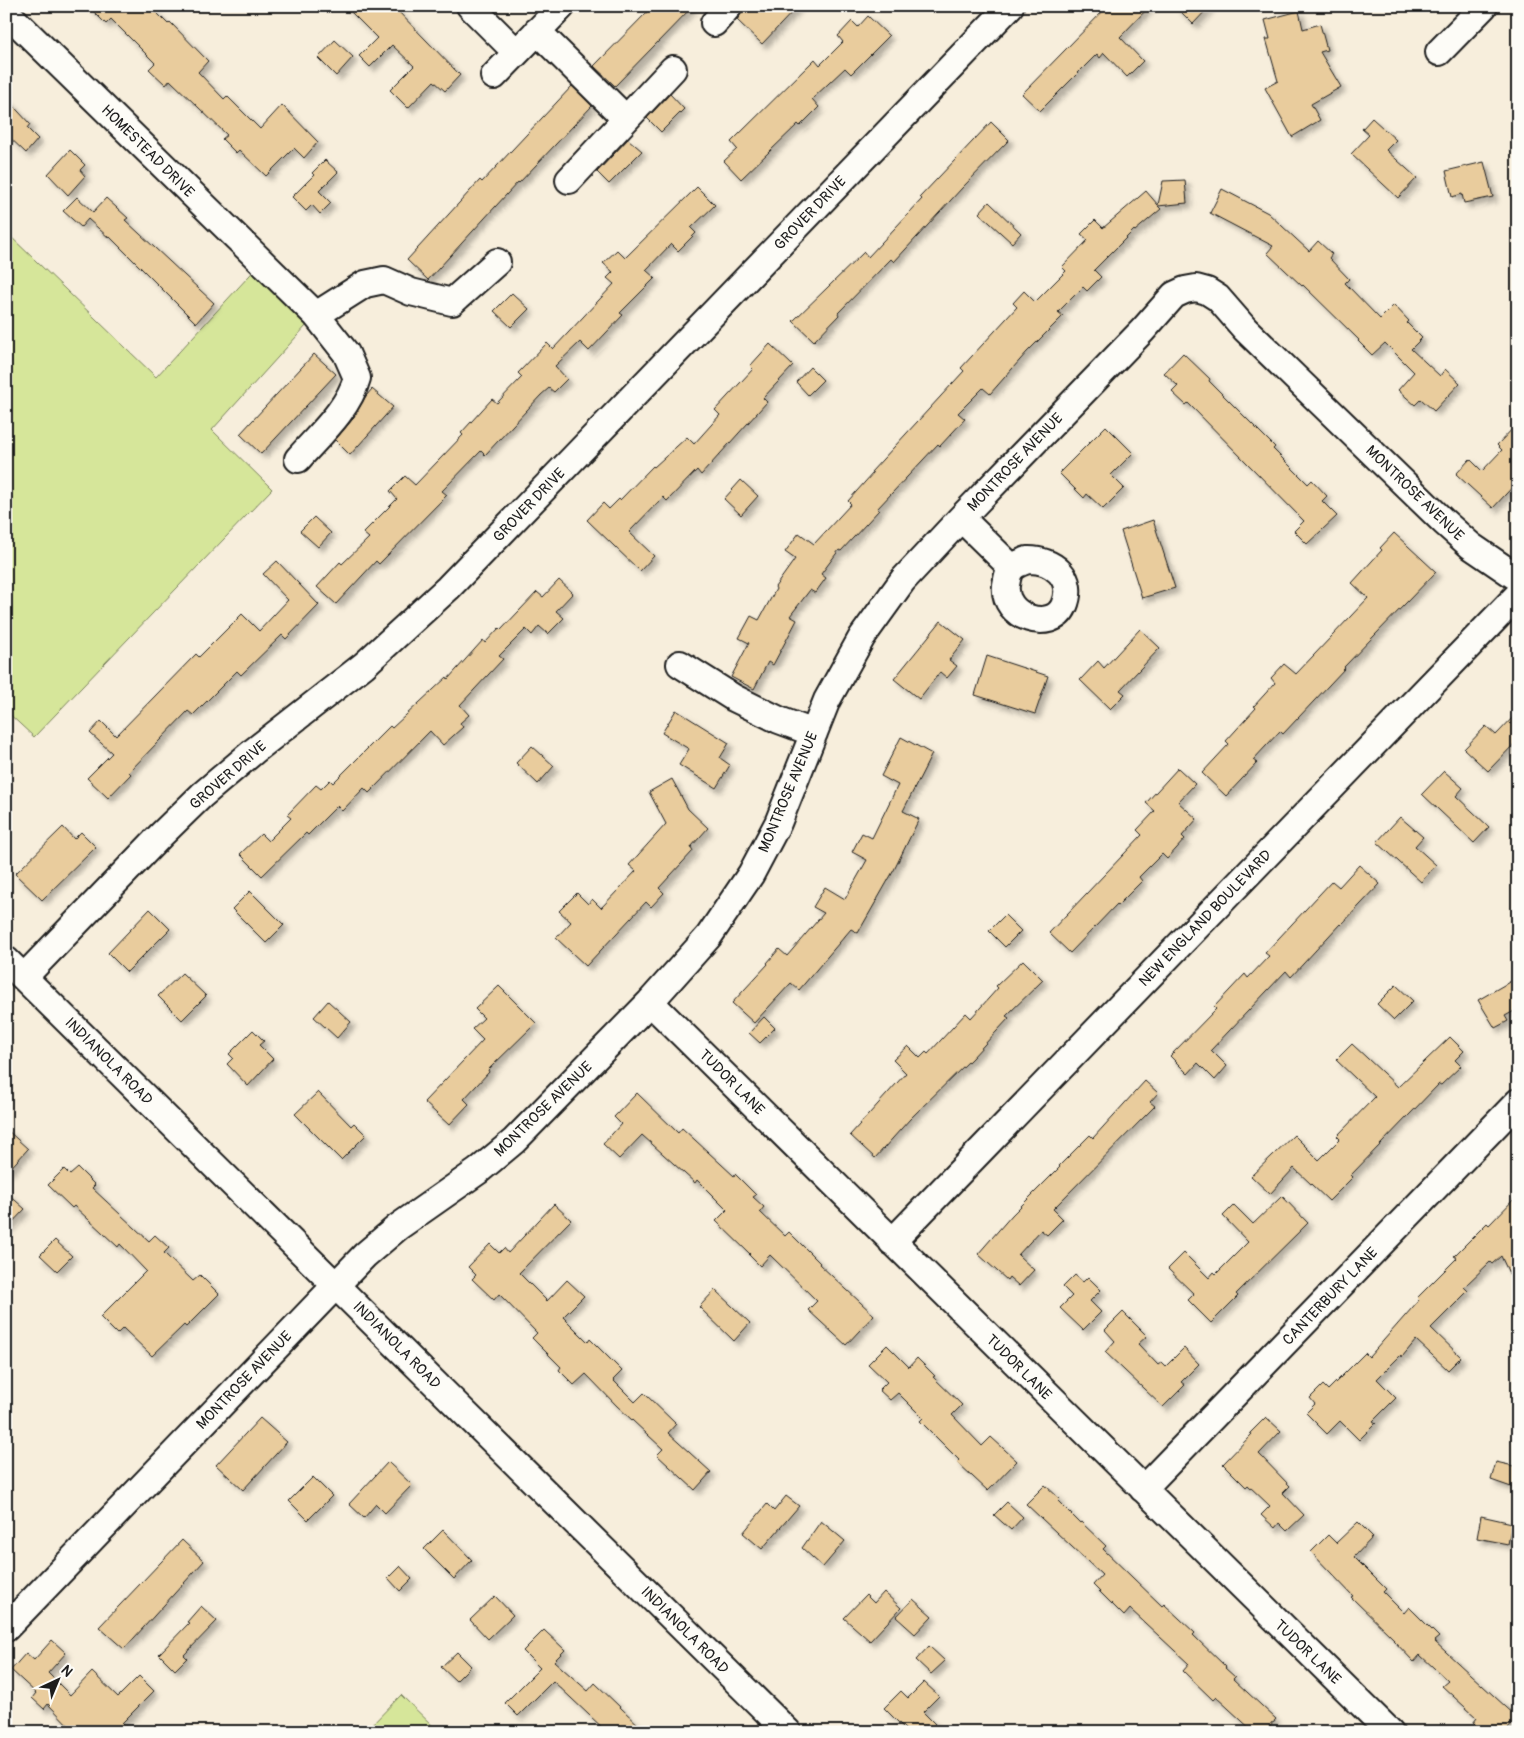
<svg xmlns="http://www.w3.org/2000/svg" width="1524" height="1738" viewBox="0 0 1524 1738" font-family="Pangolin,sans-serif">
  <defs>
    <filter id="shadow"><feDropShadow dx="4.5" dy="4.5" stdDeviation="2.5" flood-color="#0004"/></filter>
  </defs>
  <rect width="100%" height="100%" fill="#f7eedc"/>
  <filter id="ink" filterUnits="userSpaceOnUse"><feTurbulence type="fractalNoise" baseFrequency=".02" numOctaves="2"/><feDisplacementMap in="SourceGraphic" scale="10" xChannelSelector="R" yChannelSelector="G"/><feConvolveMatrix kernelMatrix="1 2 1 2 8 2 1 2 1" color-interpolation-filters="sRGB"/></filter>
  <g filter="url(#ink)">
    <path fill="#d6e69a" stroke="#79815b" d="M6,232l150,145 105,-114 55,52 -104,115 60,59 -238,248 -28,-26z
      M401,1695l38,37h-74z"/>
    <path fill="#e9cc9d" stroke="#1c1c1c" filter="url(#shadow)" d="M88,6h62l18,18 2,-2 38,39 -10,11 26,27 3,-3 33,33 22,-24 36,37 -14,16 -10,-10 -28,28 -27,-26 -3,3 -14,-14 5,-4 -57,-55 -4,5 -17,-16 6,-6 -44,-44 -5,5z
      M345,6h48l67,69 -15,16 -11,-10 -26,27 -18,-18 24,-24 -22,-21 -22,22 -11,-11 18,-18z
      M653,6h40l-78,80 -21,-20z
      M746,6h52l-36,38 -25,-24z
      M1108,6h42l-30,31 23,24 -16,16 -23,-24 -4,5 -3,-4 -57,57 -18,-17z
      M1175,6h35l-17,18z
      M1299,11l4,18 17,-5 7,26 -7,2 21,35 -30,17 9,16 -28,17 -27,-49 13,-7 -12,-42h4l-5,-19z
      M868,16l21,20 -38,38 -6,-6 -33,31 7,8 -19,19 -2,-2 -57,55 -17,-18 13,-12 -6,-7 84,-83 5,6 23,-23 -5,-6 14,-15 6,6z
      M335,40l18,17 -17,19 -18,-18z
      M572,86l20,20 -73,77 -1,-1 -90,98 -21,-20 73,-80 2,2z
      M670,94l14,15 -23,23 -14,-14z
      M6,98l24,26 -3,4 11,11 -12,14 -20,-19z
      M1372,118l24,22 -10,10 31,28 -19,20 -47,-44 18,-19 -7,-6z
      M991,122l18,18 -47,48 -68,74 -3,-3 -53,54 1,2 -25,26 -21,-20 71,-69 4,5 54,-58 -2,-2z
      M628,139l14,12 -33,33 -12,-12z
      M70,150l15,15 -5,5 5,6 -17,19 -20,-21z
      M325,160l13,12 -19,19 12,12 -11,11 -8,-9 -6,6 -14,-14 22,-22 -2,-2z
      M1484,162l9,35 -29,6 -2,-9 -10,3 -6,-26z
      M1185,180l2,23 -29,3 3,3 -26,22 -1,-1 -40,40 7,7 -14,14 -4,-4 -25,25 5,4 -36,36 -37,42 -7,-6 -25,25 7,6 -25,27 -2,-2 -61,65 2,1 -38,41 -2,-1 -18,24 5,4 -11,15 -5,-3 -20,26 7,4 -24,45 -5,-3 -14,27 -23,-12 18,-34 -10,-5 12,-22 8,4 17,-31 -1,-2 20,-28 -10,-7 14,-19 15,11 37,-40 -3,-3 25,-28 -2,-1 93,-101 -3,-3 56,-61 -4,-4 11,-12 11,11 31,-31 -4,-4 26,-27 -7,-6 14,-14 8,8 43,-37 12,14 5,-24z
      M697,187l18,18 -24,23 5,5 -18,18 -7,-7 -25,26 9,8 -35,35 3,2 -34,36 -9,-9 -25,24 12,13 -13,13 -5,-4 -8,7 -56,60 -4,-4 -39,40 5,4 -68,69 -3,-3 -40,43 -19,-17 23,-25 2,2 27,-26 -6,-5 34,-34 -7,-8 15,-15 10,9 48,-50 -2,-2 31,-34 5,4 25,-26 -4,-4 29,-30 6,6 61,-65 -7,-6 6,-6 -10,-9 14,-13 8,8z
      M1222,189l46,24 41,38 9,-10 14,13 -3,4 20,21 -4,4 35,36 14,-14 15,16 -2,2 15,15 -11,11 29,27 5,-7 15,14 -26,28 -13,-12 -6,6 -17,-15 16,-18 -29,-29 -13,12 -14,-14 1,-1 -56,-55 -1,1 -35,-33 6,-7 -63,-33z
      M77,197l16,15 13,-14 22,20 -3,2 89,83 -18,20 -86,-86 -1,1 -21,-19 -7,8 -18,-16z
      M989,202l32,31 -9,10 -33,-30z
      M512,293l17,16 -18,18 -17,-16z
      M770,344l23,22 -30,32 4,4 -66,73 -4,-5 -30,31 -4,-4 -34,35 25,24 -14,15 -53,-51 16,-17 6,6 10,-10 1,1 33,-34 1,1 33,-30 7,7 26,-29 -5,-5 38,-41 -3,-3z
      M1183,353l27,26 -1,2 66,66 -2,2 35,35 4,-4 15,16 -5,5 15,15 -30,28 -13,-13 10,-10 -116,-118 -2,2 -14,-13 6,-6 -14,-13z
      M314,354l22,20 -75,80 -21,-20z
      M810,367l13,13 -15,15 -12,-13z
      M372,389l21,18 -43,48 -15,-15 17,-20 14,-24z
      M1518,423v58l-25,27 -37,-34 14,-15 12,12 20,-21 -5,-5z
      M1106,426l27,27 -22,22 13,13 -21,21 -16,-15 -3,4 -25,-25z
      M741,480l17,16 -17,19 -17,-16z
      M314,517l17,16 -13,14 -18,-16z
      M1153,520l22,68 -33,10 -21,-67z
      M1394,533l42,39 -92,95 1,1 -62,66 -3,-3 -27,29 4,3 -31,33 -24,-23 27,-29 -3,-3 30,-33 -2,-2 21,-23 -4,-5 13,-14 12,10 72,-76 -16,-15 30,-33 -2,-2z
      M277,561l42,44 -33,34 -4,-4 -41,40 -4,-4 -44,44 -5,-4 -59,61 2,2 -23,24 -21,-20 25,-25 -22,-20 11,-12 15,15 80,-82 3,3 43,-43 17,17 29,-31 -25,-26z
      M559,580l14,13 -17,18 8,7 -16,16 -9,-8 -7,9 -6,-6 -27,27 4,3 -43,46 9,10 -9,8 3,4 -20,18 -13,-14 -61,62 -5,-5 -22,23 -5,-5 -29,29 -2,-2 -44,43 -22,-22 21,-20 7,7 23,-23 -4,-3 29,-30 5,4 9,-9 3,3 57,-57 2,2 55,-51 1,2 35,-39 2,3 14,-15 2,2 36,-38 6,5z
      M941,621l24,19 -16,20 8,6 -10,12 -7,-6 -21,27 -25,-20z
      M1140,629l20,19 -40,42 5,4 -15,15 -30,-29 18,-19 6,7z
      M987,656l61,20 -13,38 -60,-19z
      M676,710l53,33 -9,15 10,7 -14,23 -37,-23 10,-16 -27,-16z
      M1518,712v28l-30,31 -24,-22 22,-23 10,9z
      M901,737l31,17 -29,57 16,8 -25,51 -36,63 -7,-4 -52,61 -8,-7 -37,40 -22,-20 36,-39 -1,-1 12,-14 8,7 37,-43 -11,-6 12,-20 20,12 22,-39 -15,-8 10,-19 10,5 26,-53 -17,-9z
      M532,746l22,20 -16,18 -22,-21z
      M1178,768l17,16 -17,18 19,17 -15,17 3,3 -18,20 -5,-5 -23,23 3,4 -24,24 -1,-1 -47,49 -21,-20 93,-98 -5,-5 18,-19 -9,-8z
      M1444,771l19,17 -7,8 33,31 -15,16 -52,-49z
      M672,779l16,30 20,19 -17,19 2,4 -34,37 5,5 -13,14 -5,-5 -60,64 -30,-28 15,-16 -12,-11 18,-18 11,11 4,-5 9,9 35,-37 -7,-6 37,-41 -17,-32z
      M1400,817l23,20 -8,9 21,19 -15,17 -44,-40z
      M63,827l11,12 7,-7 15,15 -54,53 -27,-26z
      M1359,865l21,19 -39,41 -1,-1 -49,53 -5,-6 -75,79 16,16 -12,14 -17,-17 -10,11 -18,-18 46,-47 -2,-2 31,-33 3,4 21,-22 -4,-3 67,-72 7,6z
      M250,891l34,34 -18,18 -34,-34z
      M150,909l20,20 -43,43 -19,-19z
      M1005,915l16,16 -16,16 -16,-16z
      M1023,960l20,20 -37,36 3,2 -37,40 -62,61 -35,39 -25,-23 56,-62 -13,-13 15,-14 12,12 6,-6 2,2 38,-41 5,5 27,-30 -2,-2z
      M182,973l24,23 -24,24 -24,-24z
      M1518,977v32l-13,7 3,5 -13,7 -17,-28z
      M1396,985l17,16 -19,19 -17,-16z
      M499,986l37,37 -48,47 1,2 -25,27 5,5 -20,21 -25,-23 59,-62 -11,-11 12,-11 -9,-9z
      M328,1001l23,21 -14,16 -23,-21z
      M764,1017l11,11 -15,15 -11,-10z
      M253,1030l11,11 -5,4 14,14 -25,27 -21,-22 6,-6 -4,-4z
      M1450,1037l14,14 -9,9 6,6 -20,19 -2,-1 -88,91 2,2 -24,24 -35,-33 -24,26 -19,-18 43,-41 25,25 21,-21 -3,-3 38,-39 -39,-37 16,-16 46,43z
      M1145,1081l13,12 -8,9 5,4 -102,103 10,10 -16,16 -6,-5 -23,25 16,15 -15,16 -10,-9 -2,3 -29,-26 34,-39 48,-48 -1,-1 31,-31 3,3z
      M318,1092l33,34 3,-3 12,12 -25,25 -46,-46z
      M637,1093l41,40 4,-5 52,48 1,-2 21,21 -3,2 11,10 -4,5 25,24 4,-4 31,31 -1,1 55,51 -28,30 -38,-35 9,-9 -47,-46 -10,11 -11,-11 1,-1 -34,-33 11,-11 -30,-30 -2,3 -53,-48 -23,24 -16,-15 18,-20 -7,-7z
      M6,1129l22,20 -22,24z
      M78,1168l17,17 -3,3 57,53 6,-6 14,13 -5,5 29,28 7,-6 19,19 -33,33 -2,-2 -32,31 -29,-28 -6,6 -17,-17 46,-46 -26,-27 -2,3 -44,-41 -2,2 -24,-23 16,-16 6,6z
      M6,1192l19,17 -19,20z
      M1518,1195v98l-17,-37 -9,8 -2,-2 -26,25 4,4 -37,37 30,29 -13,13 -32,-30 -14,17 -1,-2 -24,24 19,19 -23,23 3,2 -17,17 -19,-19 -13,13 -21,-21 9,-9 -5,-6 13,-13 5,5 37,-37 4,4 50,-57 -2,-2 40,-40 -3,-2 33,-33 2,2z
      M1282,1196l26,27 -72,71 2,2 -27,27 -23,-23 6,-6 -26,-25 16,-16 25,25 5,-6 2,2 32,-32 -25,-26 11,-11 19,19z
      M554,1204l17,16 -52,53 28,28 20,-21 17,16 -21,21 25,25 2,-3 32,32 -9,9 22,22 9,-9 32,31 -8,9 43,39 -16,18 -38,-35 6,-6 -46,-43 -31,-32 -12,11 -15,-15 2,-3 -29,-29 5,-5 -38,-39 -5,6 -22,-21 4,-4 -8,-8 22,-23 9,9 5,-5 4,5z
      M55,1240l17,16 -15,15 -17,-16z
      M1075,1275l8,7 5,-5 13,13 -11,11 11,11 -18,18 -23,-22 12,-12 -9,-9z
      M715,1290l35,33 -16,18 -35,-34z
      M1123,1312l24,24 -9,8 20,21 4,-3 4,4 18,-18 15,16 -18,18 4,3 -22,22 -58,-55 10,-11 -10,-11z
      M887,1345l22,22 8,-9 18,18 -2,1 29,28 -10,10 30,31 9,-9 26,24 -29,30 -31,-29 2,-2 -39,-39 3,-3 -25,-25 -8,7 -11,-10 8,-8 -19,-18z
      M1266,1417l15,14 -22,23 31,32 -7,7 21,22 -17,16 -8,-8 -4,5 -14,-13 9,-9 -22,-21 -2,2 -23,-23 29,-30 -2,-1z
      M260,1418l27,24 -44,48 -27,-25z
      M388,1462l24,23 -27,28 -9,-9 -12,14 -15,-14z
      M1496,1462l22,5 -4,21 -23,-8z
      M313,1477l19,19 -24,24 -19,-19z
      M1045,1485l15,14 -2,2 22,22 1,-1 25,24 -3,3 59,57 2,-2 31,29 -2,2 33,32 -1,1 10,9 -2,2 43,40 -12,13h-10l-38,-35 -3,3 -30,-29 6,-7 -59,-55 -6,7 -31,-31 9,-10 -76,-71z
      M786,1496l13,10 -37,43 -19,-16 24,-29 7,7z
      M1007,1502l16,15 -12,13 -17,-15z
      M1481,1516l31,7 -4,21 -31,-6z
      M821,1521l24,20 -22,26 -21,-19z
      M1358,1522l15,15 -19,20 32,32 -3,3 21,21 5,-6 30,30 -5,4 84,77 -13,14h-23l-9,-9 4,-5 -35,-32 6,-5 -28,-26 -6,7 -21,-22 1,-1 -43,-42 2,-1 -42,-44 17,-17 8,8z
      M443,1530l29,30 -18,19 -30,-30z
      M182,1540l22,21 -80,88 -25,-22z
      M400,1566l12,13 -12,12 -12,-13z
      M884,1592l17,16 -31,33 -26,-23 22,-23 8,8z
      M495,1596l18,19 -25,24 -18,-19z
      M913,1599l19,17 -17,18 -19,-17z
      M201,1606l16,15 -33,34 3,3 -12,12 -16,-16 30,-31 -2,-1z
      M544,1630l21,20 -11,11 34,30 7,-8 51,49h-39l-54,-51 -35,35 -13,-13 35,-35 -17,-17z
      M52,1640l14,13 -18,20 22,22 22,-23 26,25 21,-21 15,15 -32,32 9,9h-56l-27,-28 -4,5 -12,-11 4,-5 -25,-23 15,-17 8,7z
      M929,1646l16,15 -14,13 -15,-14z
      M457,1652l14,14 -15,15 -15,-14z
      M924,1682l15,14 -16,16 12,12 -8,8h-19l-24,-24 17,-17 7,7z"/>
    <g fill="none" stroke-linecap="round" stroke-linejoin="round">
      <g stroke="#1c1c1c" stroke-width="30">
        <path id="minor" d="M470,6l46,46
          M6,12l310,303 30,38 11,25c-9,32 -38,57 -59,81
          M714,23l15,-17
          M537,31l89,88
          M1439,52l45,-46
          M494,76l68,-70
          M569,180l104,-111
          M316,315l49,-31 19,-4 27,12 41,10 45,-40
          M961,518l51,50
          M1027,560c26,-1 49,18 37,46 -12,27 -62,12 -58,-21 1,-6 2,-14 7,-18 3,-3 10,-5 14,-7z
          M680,664l54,34 45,22 35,13
          M6,960l782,772
          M24,977l137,-142 41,-40 52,-44 110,-86 84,-77 562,-582
          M650,1002l740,730
          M892,1242l626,-647
          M1143,1489l375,-387
          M6,1628l359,-373 33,-28 80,-56 36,-30 136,-139 59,-66 42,-62 27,-51 49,-123 35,-63 41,-57 58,-62 182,-188 31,-35 11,-5 11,-2 11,3 11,7 27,31 199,193 27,24 47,32"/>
      </g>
      <use href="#minor" stroke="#fdfcf7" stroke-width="26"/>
    </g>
  </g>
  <g text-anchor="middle" stroke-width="5" stroke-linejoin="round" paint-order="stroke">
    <g font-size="15" fill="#1c1c1c" stroke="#fdfcf7">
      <text transform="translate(148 151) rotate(45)" y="5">HOMESTEAD DRIVE</text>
      <text transform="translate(810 213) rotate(-46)" y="5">GROVER DRIVE</text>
      <text transform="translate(1015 462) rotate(-46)" y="5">MONTROSE AVENUE</text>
      <text transform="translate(1415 493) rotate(44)" y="5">MONTROSE AVENUE</text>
      <text transform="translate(529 505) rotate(-46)" y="5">GROVER DRIVE</text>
      <text transform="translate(228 775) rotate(-41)" y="5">GROVER DRIVE</text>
      <text transform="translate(788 792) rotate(-67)" y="5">MONTROSE AVENUE</text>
      <text transform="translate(1205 918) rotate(-46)" y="5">NEW ENGLAND BOULEVARD</text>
      <text transform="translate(109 1061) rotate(45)" y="5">INDIANOLA ROAD</text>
      <text transform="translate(732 1082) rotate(45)" y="5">TUDOR LANE</text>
      <text transform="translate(543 1109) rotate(-44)" y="5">MONTROSE AVENUE</text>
      <text transform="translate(1330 1296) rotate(-46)" y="5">CANTERBURY LANE</text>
      <text transform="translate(397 1345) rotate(45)" y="5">INDIANOLA ROAD</text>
      <text transform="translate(1019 1367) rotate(45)" y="5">TUDOR LANE</text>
      <text transform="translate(244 1380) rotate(-46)" y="5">MONTROSE AVENUE</text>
      <text transform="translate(685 1630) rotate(45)" y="5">INDIANOLA ROAD</text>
      <text transform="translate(1308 1652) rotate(44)" y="5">TUDOR LANE</text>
    </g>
  </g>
  <rect width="1524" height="1738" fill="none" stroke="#fdfcf7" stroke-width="25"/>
  <rect x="12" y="12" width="1499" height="1713" fill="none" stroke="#1c1c1c" stroke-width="2" filter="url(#ink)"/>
  <g transform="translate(58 1680) rotate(44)" stroke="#fdfcf7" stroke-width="4" paint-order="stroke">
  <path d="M0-4L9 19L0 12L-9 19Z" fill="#1c1c1c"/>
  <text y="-8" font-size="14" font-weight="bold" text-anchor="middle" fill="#1c1c1c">N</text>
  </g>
</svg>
